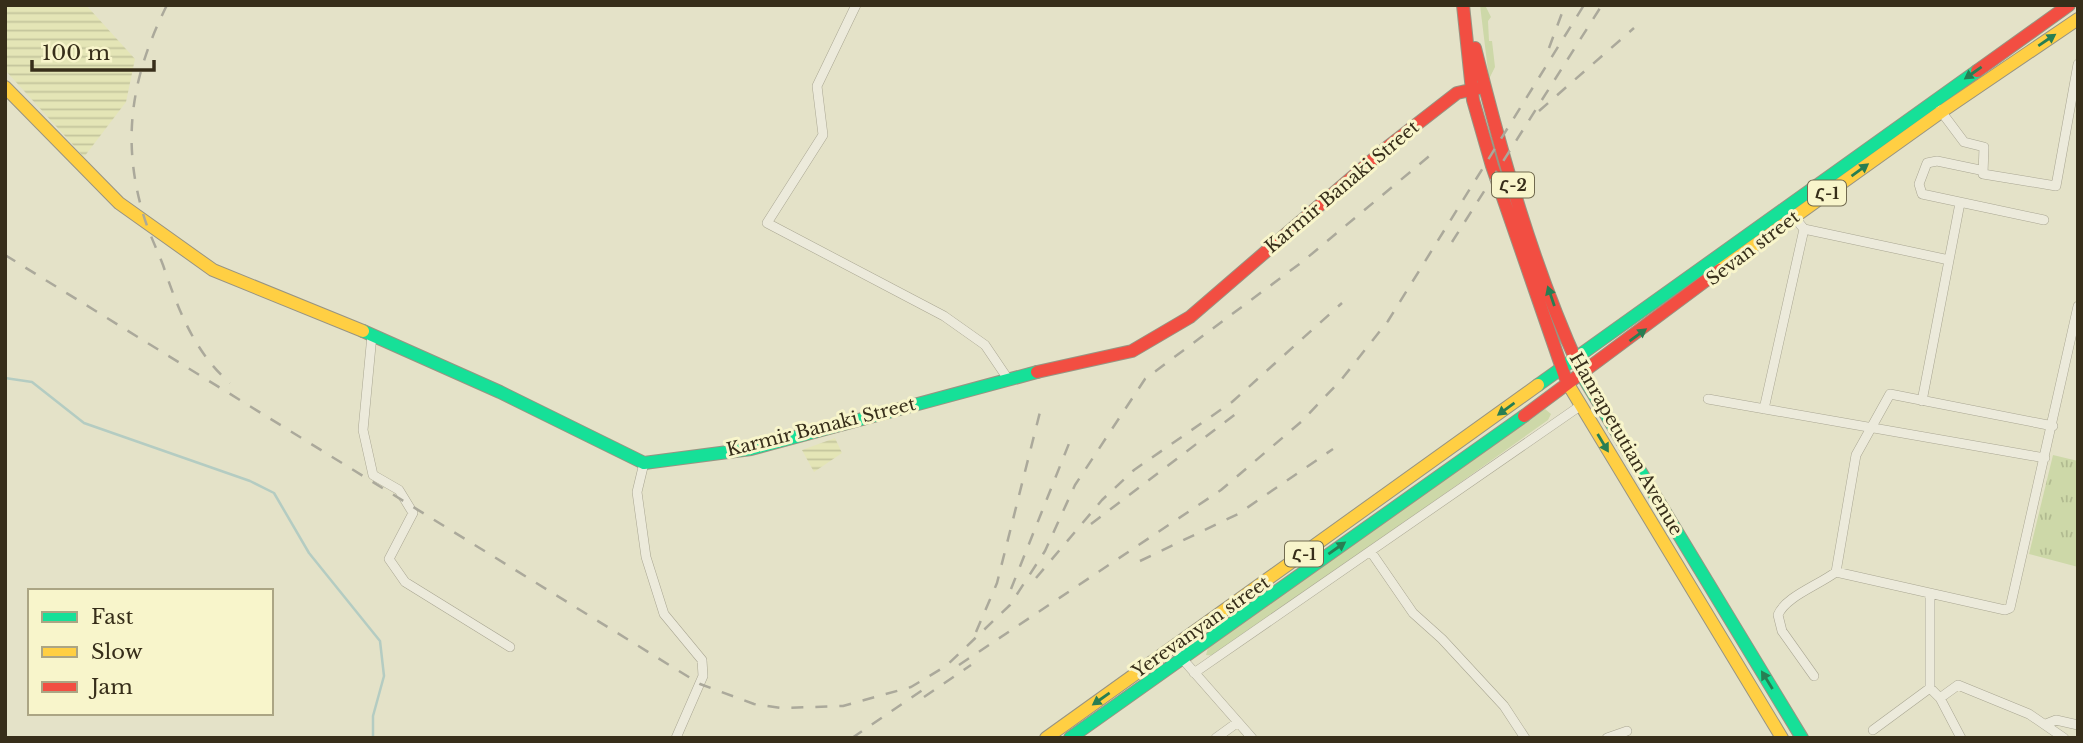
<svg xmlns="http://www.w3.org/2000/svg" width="2083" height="743" viewBox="0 0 2083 743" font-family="'Libre Baskerville','Noto Sans Armenian',serif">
  <defs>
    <pattern id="farmland-rules" width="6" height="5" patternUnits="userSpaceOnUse" patternTransform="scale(1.75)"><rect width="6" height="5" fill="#e4e5b6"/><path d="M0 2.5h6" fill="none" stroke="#c4c59c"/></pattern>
    <pattern id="park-tufts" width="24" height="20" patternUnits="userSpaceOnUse" patternTransform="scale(1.75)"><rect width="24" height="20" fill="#cdd8a8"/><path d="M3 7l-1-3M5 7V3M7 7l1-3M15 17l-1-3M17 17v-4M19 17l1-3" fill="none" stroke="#b1ba90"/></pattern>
  </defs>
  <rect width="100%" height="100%" fill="#e4e2c8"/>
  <path fill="url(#farmland-rules)" d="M5,5h81l49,54 -9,43 -42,55 -79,-87z
    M835,438l7,15 -28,19 -12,-22z"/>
  <path fill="#cdd8a8" d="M1480,5h5l6,12 -3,4 1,20h3l3,26 -6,12z
    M1545,409l6,5 -3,6 -331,236 -11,-1 2,-7z"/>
  <path fill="url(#park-tufts)" d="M2053,455l25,6v106l-49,-13z"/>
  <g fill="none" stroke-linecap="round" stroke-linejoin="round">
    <path stroke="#b4ccc2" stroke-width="2.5" d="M5,378l27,4 52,41 166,58 24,12 35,60 71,88 4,35 -11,40v22"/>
    <g stroke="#a9a692" stroke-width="10">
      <path id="street" d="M856,5l-39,81 6,49 -56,88 177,93 41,29 23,34
        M1940,110l24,32 20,5 -1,27 73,12 22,-122
        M1980,170l-43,-9 -10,2 -8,21 3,10 122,26
        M1804,229l145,31
        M372,335l-9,95 10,45 26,15 14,23 -24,46 16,23 105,65
        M1708,399l337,59
        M1922,401l38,-198
        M1764,409l40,-180 -10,-12
        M644,463l-7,29 9,65 18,57 38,46 1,16 -27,62
        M1371,552l42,61 29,26 62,67 21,32
        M1836,572l20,-117 34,-61 163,32
        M1930,594v94
        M1179,655l73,83
        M1194,673l386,-267
        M1814,676l-32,-45 -4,-16c7,-18 39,-29 58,-43l169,38 5,-2 68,-302
        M1940,698l21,40
        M2046,724l10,-4 22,5
        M1873,730l57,-42 10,10 18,-13 71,29 35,24
        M1216,738l22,-16
        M1607,738l20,-7"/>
    </g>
    <g stroke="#989482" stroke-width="14">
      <path id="fast" d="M363,331l137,61 144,71 107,-14 286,-77
        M1582,375l220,363
        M1538,385l439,-314
        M1070,738l454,-322"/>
    </g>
    <g stroke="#989482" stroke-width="14">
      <path id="slow" d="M5,87l114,116 94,67 150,61
        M1720,270l221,-158 137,-93
        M1568,384l214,354
        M1046,738l492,-353"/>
    </g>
    <g stroke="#989482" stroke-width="14">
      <path id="jam" d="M1463,5l10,95 19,66 73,211
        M1475,48c27,108 58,218 104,319
        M1977,71l92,-66
        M1037,372l95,-21 58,-34 195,-168 72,-56 22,-5
        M1524,416l196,-146"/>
    </g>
    <use href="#street" stroke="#eceadb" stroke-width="9"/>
    <use href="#fast" stroke="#16e098" stroke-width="12"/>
    <use href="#slow" stroke="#ffcf43" stroke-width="12"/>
    <use href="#jam" stroke="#f24e42" stroke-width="12"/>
    <path stroke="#aba99b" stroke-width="2.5" stroke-dasharray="12 12" stroke-linecap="butt" d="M167,5c-34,68 -46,131 -25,205 5,19 14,37 21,55 15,44 31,87 67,118
      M1549,48l16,-43
      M1539,111l95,-83
      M1452,242l150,-237
      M5,255l695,429 54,20 27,4 62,-2 68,-19 35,-21 64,-61 35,-54 30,-66 70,-106 157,-117 131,-109
      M1091,524l150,-114
      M1140,561l98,-47 95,-65
      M1036,578l66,-78 32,-30 98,-68 110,-99
      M1011,589l61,-153
      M976,632l21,-49 44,-175
      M959,665l262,-175 80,-68 40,-42 47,-59 196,-316
      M924,697l47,-32
      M852,738l78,-53"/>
  </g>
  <defs><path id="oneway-solid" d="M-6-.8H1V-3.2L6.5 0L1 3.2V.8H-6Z" transform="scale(1.75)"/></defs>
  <g fill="#287e53">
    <use href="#oneway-solid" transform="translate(2047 40) rotate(-34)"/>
    <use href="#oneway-solid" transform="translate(1973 73) rotate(145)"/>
    <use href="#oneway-solid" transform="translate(1860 170) rotate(-36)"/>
    <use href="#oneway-solid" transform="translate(1551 296) rotate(-109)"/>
    <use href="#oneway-solid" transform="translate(1638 335) rotate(-36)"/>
    <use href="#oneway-solid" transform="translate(1506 409) rotate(144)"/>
    <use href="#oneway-solid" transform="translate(1603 443) rotate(59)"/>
    <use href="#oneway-solid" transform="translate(1337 548) rotate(-35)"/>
    <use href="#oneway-solid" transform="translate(1767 680) rotate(-122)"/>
    <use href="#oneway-solid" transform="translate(1101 699) rotate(145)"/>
  </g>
  <g text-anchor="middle" stroke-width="6" stroke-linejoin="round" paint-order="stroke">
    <g fill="#f8f5cb" stroke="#716a4f" stroke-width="2">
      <rect x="1492" y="172.5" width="42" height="25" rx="5"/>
      <rect x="1808" y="180.5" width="38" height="25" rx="5"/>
      <rect x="1285" y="541.5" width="38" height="25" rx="5"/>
    </g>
    <g font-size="16" font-weight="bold" fill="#372e1a">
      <text x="1513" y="191">Հ-2</text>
      <text x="1827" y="199">Հ-1</text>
      <text x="1304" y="560">Հ-1</text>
    </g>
    <g font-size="18" fill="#372e1a" stroke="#f8f5cb">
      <text transform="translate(1342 187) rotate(-40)" y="6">Karmir Banaki Street</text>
      <text transform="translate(1753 248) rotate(-37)" y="6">Sevan street</text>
      <text transform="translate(821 427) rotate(-14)" y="6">Karmir Banaki Street</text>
      <text transform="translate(1626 444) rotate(60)" y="6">Hanrapetutian Avenue</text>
      <text transform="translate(1201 627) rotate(-35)" y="6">Yerevanyan street</text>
    </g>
  </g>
  <rect width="2083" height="743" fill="none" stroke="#372e1a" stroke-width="14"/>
  <rect x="28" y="589" width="245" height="126" fill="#f8f5cb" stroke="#aba584" stroke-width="2"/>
  <rect x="42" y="612" width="35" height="10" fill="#16e098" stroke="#aba584" stroke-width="2"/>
  <text x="91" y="624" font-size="21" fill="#372e1a">Fast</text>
  <rect x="42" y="647" width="35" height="10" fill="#ffcf43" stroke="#aba584" stroke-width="2"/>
  <text x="91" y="659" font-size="21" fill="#372e1a">Slow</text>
  <rect x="42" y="682" width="35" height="10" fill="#f24e42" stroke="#aba584" stroke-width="2"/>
  <text x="91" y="694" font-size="21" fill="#372e1a">Jam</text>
  <path d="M32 60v10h122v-10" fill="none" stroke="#372e1a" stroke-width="3.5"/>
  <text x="42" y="60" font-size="21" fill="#372e1a" stroke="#f8f5cb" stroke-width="5" paint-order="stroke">100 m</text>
</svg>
